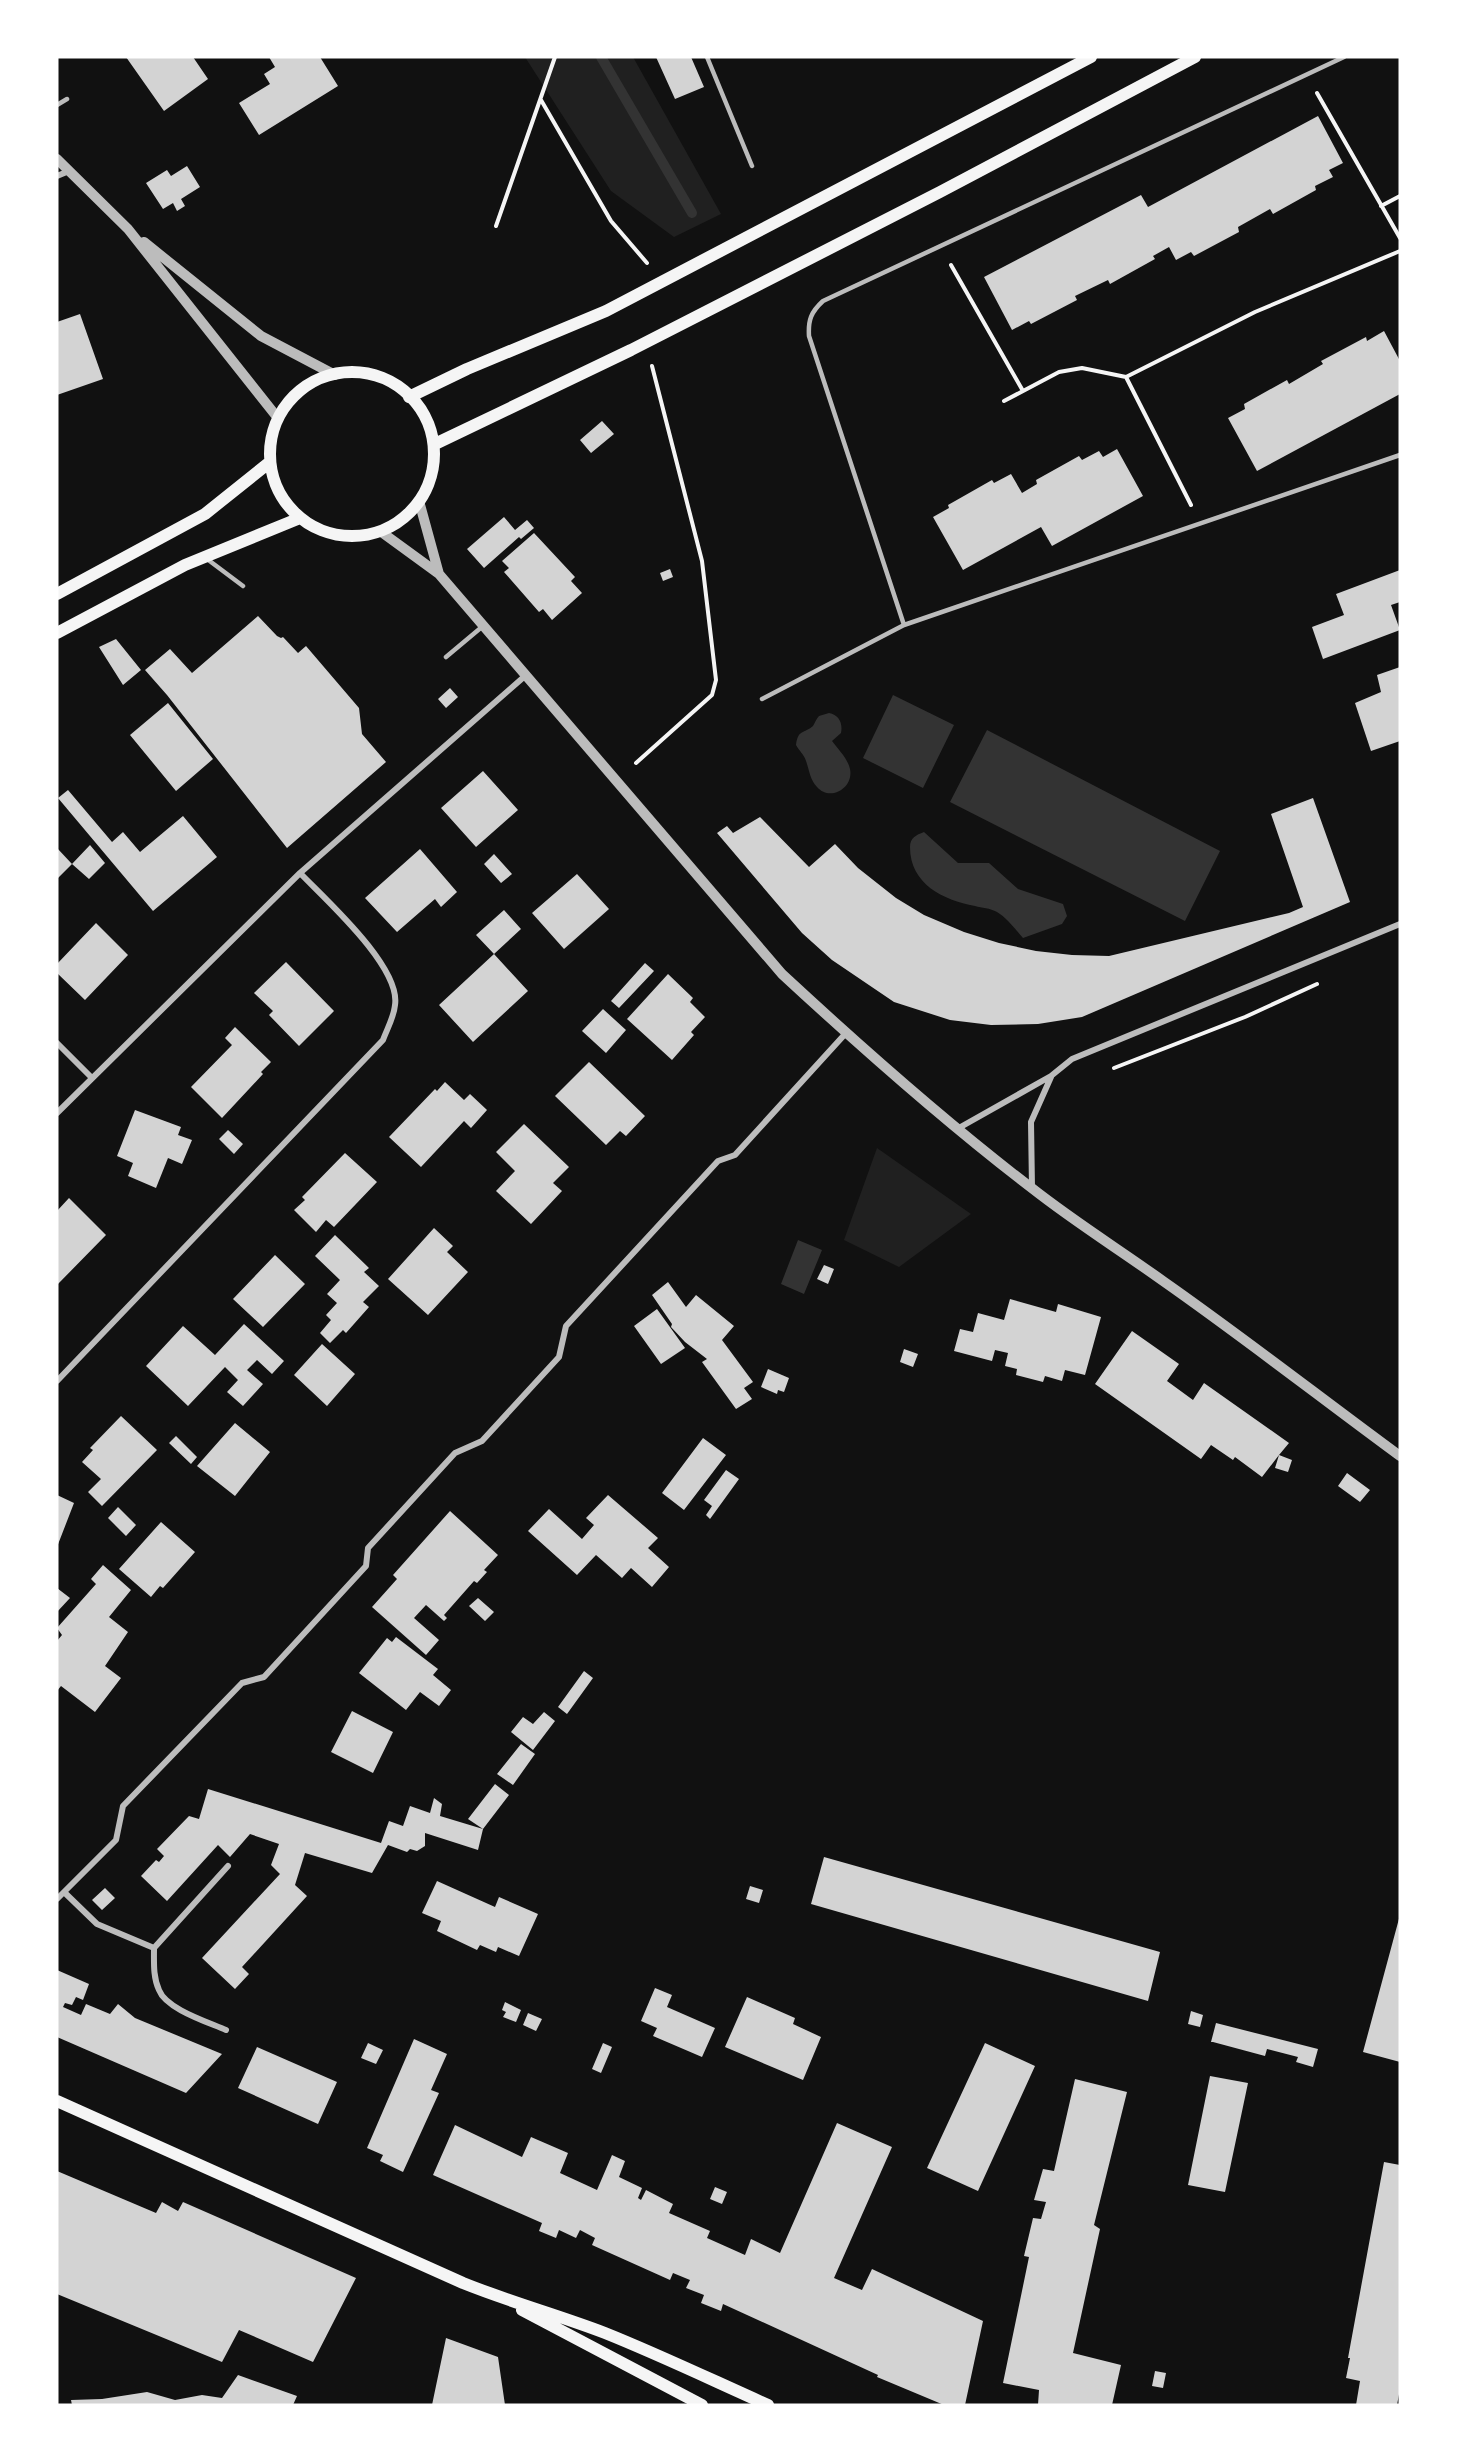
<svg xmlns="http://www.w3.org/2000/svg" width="1457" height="2462" viewBox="0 0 1457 2462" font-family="Lato,sans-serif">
  <rect width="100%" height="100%" fill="#111"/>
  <path fill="#202020" d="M525,57h108l88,157 -47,23 -63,-46z
    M877,1148l94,66 -72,53 -55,-27z"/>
  <path fill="#333" d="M893,695l61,30 -31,63 -60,-30z
    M829,713c10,2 14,10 12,20l-9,8c6,8 16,18 18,28 4,19 -20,33 -33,18 -7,-7 -8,-18 -11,-26 -2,-7 -7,-10 -10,-16 2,-16 8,-11 17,-19 2,-3 3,-7 6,-10z
    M987,730l233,121 -35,70 -235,-119z
    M924,832l34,31h31l29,26 45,15 4,12 -5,8 -39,14c-8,-9 -16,-20 -26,-26 -7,-4 -15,-4 -22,-6 -32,-6 -65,-22 -65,-59 0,-9 6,-12 14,-15z
    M798,1240l24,10 -18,44 -23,-10z"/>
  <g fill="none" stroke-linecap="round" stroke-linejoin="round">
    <path stroke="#333" stroke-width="10" d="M601,57l91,156"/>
  </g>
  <path fill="#d3d3d3" d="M126,57h67l15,22 -44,32z
    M269,57h51l18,29 -79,49 -20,-32 31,-19 -6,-10 11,-7z
    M656,57h35l13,30 -29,12z
    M1318,116l25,47 -14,7 4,7 -18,9 1,4 -43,24 -3,-5 -32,18 1,5 -45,24 -3,-4 -15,8 -7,-13 -16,9 2,3 -45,25 -2,-4 -33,16 2,4 -46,24 -2,-3 -17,9 -28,-53 157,-82 7,12z
    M187,166l13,21 -19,12 4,7 -8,5 -4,-8 -10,6 -17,-26 21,-13 4,6z
    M80,314l23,65 -46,16v-73z
    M1384,331l16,30v33l-143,77 -29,-53 17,-9 -1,-5 43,-24 2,4 34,-20 -2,-3 45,-24 1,4z
    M602,421l12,13 -23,19 -11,-13z
    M1117,449l26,47 -91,50 -11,-19 -78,43 -30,-53 16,-9 -1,-3 44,-25 2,3 17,-9 11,19 15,-9 -1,-4 43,-24 3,4 17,-9 4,6z
    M504,517l11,13 12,-10 7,8 -13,11 -2,-2 -35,31 -17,-19z
    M534,533l41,44 -4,4 11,12 -30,27 -9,-11 -4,3 -35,-40 5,-4 -7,-7z
    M670,569l3,8 -10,4 -3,-8z
    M1400,570v32l-9,3 9,25 -77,29 -11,-32 32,-12 -8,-21z
    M258,616l19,20 4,2 2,-1 15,16 8,-7 53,62 3,26 24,28 -99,86 -120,-153 -22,-25 25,-21 22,24z
    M116,639l25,31 -18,15 -24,-38z
    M1400,667v74l-29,10 -16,-48 26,-11 -4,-17z
    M450,688l8,9 -12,11 -8,-9z
    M168,703l45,56 -37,32 -46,-56z
    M483,771l35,39 -42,37 -35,-39z
    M68,790l44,52 11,-10 17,20 43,-36 34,41 -64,54 -95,-113z
    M1313,798l37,104 -268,115 -44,7 -47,1 -41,-5 -56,-18 -62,-42 -30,-27 -85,-100 10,-7 6,7 27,-16 49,50 26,-23 23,24 38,30 28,17 40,17 35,11 37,8 36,4 37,1 180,-43 14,-6 -32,-93z
    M90,845l15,18 -16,16 -17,-15z
    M57,848l15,16 -15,15z
    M420,849l37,43 -16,15 -6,-8 -38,33 -32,-34z
    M494,854l18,20 -11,9 -17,-19z
    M577,874l32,35 -45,40 -32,-36z
    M504,910l17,19 -27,25 34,37 -55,51 -34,-37 55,-51 -18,-19z
    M96,923l32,32 -43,45 -28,-27v-9z
    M286,962l48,49 -35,35 -30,-31 4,-4 -19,-18z
    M645,963l9,8 -35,37 -8,-7z
    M668,974l25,24 -3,4 15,15 -14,15 3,3 -22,25 -45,-41z
    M603,1009l23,21 -20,23 -24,-22z
    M235,1027l36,35 -10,10 2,2 -41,44 -31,-31 41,-42 -7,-7z
    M589,1062l56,54 -19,20 -6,-5 -14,14 -51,-49z
    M445,1082l19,18 6,-6 17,16 -16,18 -7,-7 -43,46 -32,-30 46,-48 2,2z
    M135,1110l46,17 -3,8 14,5 -10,24 -14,-6 -12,30 -28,-12 5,-13 -16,-7z
    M524,1124l45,43 -16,16 9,8 -31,33 -35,-33 19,-20 -19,-19z
    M228,1130l15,14 -9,10 -15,-15z
    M345,1153l32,29 -43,45 -8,-7 -10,12 -22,-22 11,-10 -3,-3z
    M69,1198l37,37 -48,49 -1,-73z
    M434,1228l19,18 -6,6 21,20 -40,43 -40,-36z
    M335,1235l34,33 -5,4 15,14 -16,16 6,5 -23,26 -3,-3 -13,13 -10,-10 11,-13 -5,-5 11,-12 -10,-9 13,-14 -25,-24z
    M275,1255l30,29 -42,43 -30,-28z
    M824,1265l10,4 -6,15 -11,-5z
    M668,1282l18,25 10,-12 38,31 -12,14 31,42 -9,6 8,11 -16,10 -34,-47 5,-3 -22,-17 -14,-15 1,-3 -20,-29z
    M1010,1299l46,13 2,-8 43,13 -16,58 -20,-5 -3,11 -17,-5 -2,6 -27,-7 1,-6 -12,-3 3,-13 -13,-3 -3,11 -38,-10 6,-22 13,3 5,-19 26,7z
    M657,1309l28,39 -24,16 -27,-38z
    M244,1324l40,37 -12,13 -15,-14 -10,10 16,14 -20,22 -16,-14 11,-12 -13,-13 -37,39 -42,-40 37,-40 32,29z
    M1132,1331l47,33 -12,17 26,19 11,-17 85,60 -10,12 13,5 -4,12 -13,-4 4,-13 -17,22 -27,-20 -2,3 -22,-15 -10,14 -106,-75z
    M322,1344l33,30 -28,32 -33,-31z
    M904,1349l14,5 -5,13 -13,-5z
    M768,1369l21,9 -5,14 -6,-2 -1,4 -16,-7z
    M121,1416l36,34 -55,56 -14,-14 13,-13 -19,-17 11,-12 -3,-2z
    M235,1423l35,29 -35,44 -38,-30z
    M176,1436l21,21 -6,7 -22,-21z
    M703,1438l23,17 -42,55 -22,-17z
    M726,1470l13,9 -29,40 -4,-4 6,-9 -8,-6z
    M1347,1473l23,17 -10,12 -22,-16z
    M57,1495l17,8 -17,44z
    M608,1495l50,43 -10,10 21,19 -17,20 -21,-19 -9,10 -26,-23 -19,20 -49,-44 21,-22 33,30 12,-14 -8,-7z
    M118,1507l18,18 -10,11 -18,-18z
    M450,1511l48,44 -14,15 3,2 -10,11 -3,-2 -30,34 3,3 -3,3 -18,-16 -12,13 25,22 -13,15 -54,-48 25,-28 -4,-4z
    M161,1522l34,30 -32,36 -3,-2 -9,11 -32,-28z
    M103,1565l28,25 -22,27 19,15 -23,34 16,12 -26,34 -34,-26 -4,5v-50l5,-6 -5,-7 39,-44 -5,-5z
    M57,1588l13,10 -13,14z
    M478,1598l16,14 -9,9 -16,-15z
    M396,1637l42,32 -5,6 18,15 -12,16 -19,-14 -14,18 -47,-37 28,-35 5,4z
    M584,1671l9,7 -26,36 -9,-7z
    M352,1711l41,21 -20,41 -42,-21z
    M544,1712l11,9 -22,29 -22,-18 12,-15 10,7z
    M521,1744l14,10 -22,31 -16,-11z
    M495,1784l14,11 -26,34 -5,21 -53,-17v13l-8,5 -7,-2 -3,3 -19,-7 -16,28 -67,-20 -10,32 12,11 -65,71 7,7 -14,15 -33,-31 78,-84 -9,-9 8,-21 -29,-10 -20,23 -12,-12 -51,56 -26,-25 15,-16 3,2 5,-6 -7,-7 32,-33 10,3 9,-30 173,54 8,-22 14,5 7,-20 20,7 4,-15 8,6 -2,12 43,13 -15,-10z
    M824,1857l336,95 -12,49 -337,-97z
    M437,1881l58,26 4,-10 39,17 -19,42 -21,-9 -2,5 -16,-7 -3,5 -40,-19 4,-10 -19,-8z
    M750,1886l13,4 -4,13 -13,-4z
    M105,1888l10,10 -13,12 -10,-10z
    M1400,1915v147l-37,-10z
    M57,1970l32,14 -6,16 -7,-3 -4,8 -7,-2 -2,4 18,8 5,-11 24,10 8,-10 17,14 87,36 -36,39 -129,-56z
    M655,1988l17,7 -5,12 48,21 -13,29 -49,-21 4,-8 -16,-7z
    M747,1997l48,21 -2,6 28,13 -18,43 -78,-33z
    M505,2002l16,8 -5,12 -13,-5 3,-5 -4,-2z
    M1191,2011l12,4 -3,12 -12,-3z
    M528,2013l14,6 -6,12 -13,-6z
    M1216,2023l102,26 -5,18 -17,-5 2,-5 -31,-8 -2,7 -52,-14h-2z
    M414,2039l33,15 -16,36 8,3 -36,79 -23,-11 3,-6 -16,-7z
    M368,2043l15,7 -7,14 -15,-6z
    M603,2043l9,4 -11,26 -9,-4z
    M985,2043l50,23 -57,125 -51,-23z
    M257,2047l80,35 -19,42 -80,-36z
    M1210,2076l38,7 -23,109 -37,-7z
    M1075,2079l52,13 -33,133 6,4 -27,124 48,12 -9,40h-74l1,-15 -36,-7 26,-126 -5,-1 9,-38 8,1 5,-17 -12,-2 9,-31 11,2z
    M837,2123l55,24 -58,131 28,12 10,-21 111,52 -18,84h-21l-67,-28 1,-2 -155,-71 -2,7 -20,-8 3,-8 -18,-7 4,-8 -17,-7 -3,7 -78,-35 3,-7 -15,-8 -4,8 -17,-8 -3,8 -17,-7 3,-8 -109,-48 22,-50 67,32 9,-20 37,16 -8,20 37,17 15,-35 13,6 -6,16 23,11 -4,10 3,2 5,-10 27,14 -4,9 41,18 -3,7 38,17 6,-16 29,14z
    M1384,2162l16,3v224l-3,16h-41l4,-24 -14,-3 4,-20h-2z
    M57,2171l99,42 6,-11 16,9 5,-9 173,76 -43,84 -74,-32 -17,32 -165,-68z
    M715,2187l12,5 -5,12 -12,-5z
    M446,2338l52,19 7,48h-73z
    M1155,2371l11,2 -3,15 -11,-2z
    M238,2375l59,21 -4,9h-221l-1,-5 31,-1 45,-7 28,8 27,-5 20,3z"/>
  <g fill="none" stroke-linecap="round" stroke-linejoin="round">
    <path stroke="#f5f5f5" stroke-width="4" d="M1317,93l83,145
      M541,100l70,121 36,42
      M1381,206l19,-10
      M496,226l59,-169
      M951,265l72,126
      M1004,401l55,-29 23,-4 44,9
      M1191,505l-65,-128 129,-65 145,-61
      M636,763l76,-68 4,-15 -14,-119 -50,-195
      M1114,1068l131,-51 72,-33"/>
    <path stroke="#bcbcbc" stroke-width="4.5" d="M707,57l45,109
      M1344,57l-521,244c-12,11 -15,19 -14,35l95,289 496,-170
      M57,105l10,-6
      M207,559l36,27
      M446,657l37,-31
      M762,699l142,-74"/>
    <path stroke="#bcbcbc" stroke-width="6" d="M57,176l12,-5
      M57,1043l35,35
      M57,1113l243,-240 225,-197
      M957,1129l94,-53 21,-17 328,-135
      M1032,1188l-1,-66 20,-45
      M57,1381l326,-341c4,-11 11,-23 12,-35 6,-38 -69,-105 -95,-132
      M65,1893l32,31 57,24
      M57,1899l59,-59 7,-34 119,-123 22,-6 102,-111 2,-18 87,-95 27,-12 77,-84 7,-31 152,-165 17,-6 111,-122
      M226,2030c-18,-8 -60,-21 -67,-40 -6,-13 -5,-27 -5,-42l74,-82"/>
    <path stroke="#bcbcbc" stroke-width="10" d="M57,159l71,70 149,188
      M144,242l117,94 74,39
      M419,501l20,73
      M380,531l59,43 343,400c81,75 163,148 251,215 42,33 87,61 130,92 80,56 158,117 237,175"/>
    <path stroke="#f5f5f5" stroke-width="12" d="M270 454a82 82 0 1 1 164 0a82 82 0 1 1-164 0Z
      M409,397l58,-28 139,-58 485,-254
      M435,444l196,-94 309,-158 255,-135
      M57,594l148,-80 65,-52
      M57,633l128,-68 115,-47
      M57,2101l406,182c47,19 95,32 142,50 55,22 109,48 163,72
      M522,2310l180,95"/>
  </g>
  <rect width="1457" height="2462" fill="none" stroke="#ffffff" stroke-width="117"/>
</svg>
